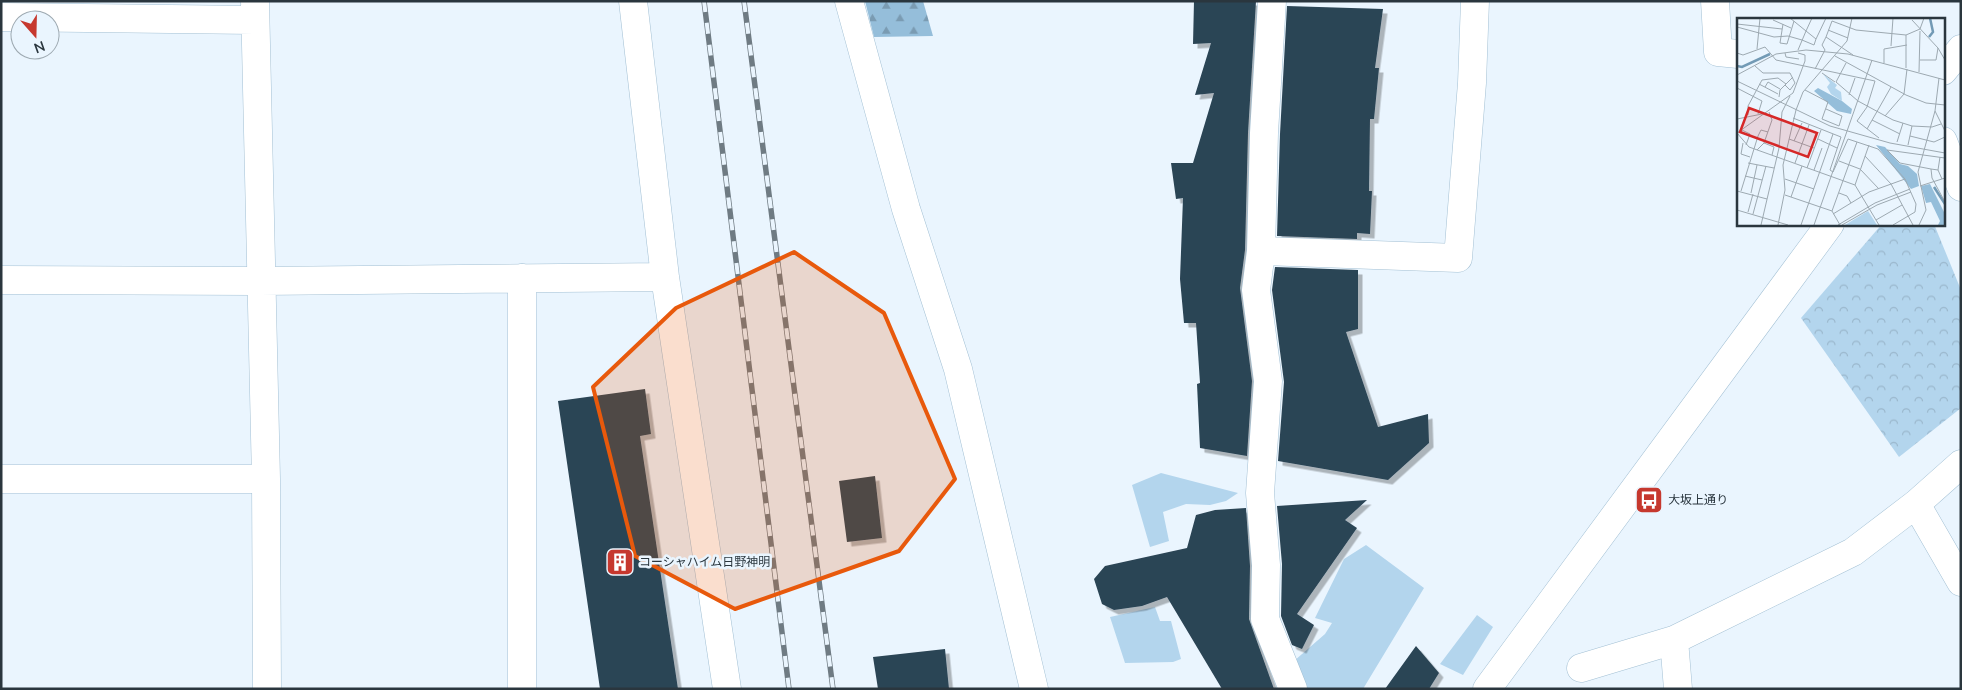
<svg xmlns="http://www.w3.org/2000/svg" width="1962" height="690" viewBox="0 0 1962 690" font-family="'Nunito Sans','Noto Sans JP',sans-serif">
  <defs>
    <pattern id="forest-firs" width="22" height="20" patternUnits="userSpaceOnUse" patternTransform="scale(1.25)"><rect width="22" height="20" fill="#95beda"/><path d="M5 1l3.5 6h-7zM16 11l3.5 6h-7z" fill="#7a9bb2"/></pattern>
    <pattern id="park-crowns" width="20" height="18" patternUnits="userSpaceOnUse" patternTransform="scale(1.25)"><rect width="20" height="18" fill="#b3d5ed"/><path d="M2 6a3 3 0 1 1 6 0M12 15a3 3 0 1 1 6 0" fill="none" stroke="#9ab7cc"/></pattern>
    <filter id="shadow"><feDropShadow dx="4.5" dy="4.5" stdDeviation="0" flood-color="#0004"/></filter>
  </defs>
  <rect width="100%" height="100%" fill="#eaf5fe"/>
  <path fill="#b3d5ed" d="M1161,473l77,20 -12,8 -16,4 -24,-1 -23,8 6,29 -19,6 -18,-62z
    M1366,545l58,43 -61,101h-60l-9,-28 31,-27 7,-11 -17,-5 29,-59z
    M1155,607l5,14h11l10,38 -8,3 -48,1 -15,-46z
    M1477,615l16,12 -30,48 -23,-11z"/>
  <path fill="url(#forest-firs)" d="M865,1h58l10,35 -59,1z"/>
  <path fill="url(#park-crowns)" d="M1882,224h52l27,66v118l-62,49 -98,-139z"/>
  <path fill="#2b4454" filter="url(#shadow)" d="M1194,1h62l-8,132 -3,117 -5,38 12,93 -5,75 -47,-8 -3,-64 3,-1 -4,-60h-12l-4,-44 3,-81 -7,1 -5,-36h22l21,-70 -19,2 16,-52 -18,1z
    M1287,6l96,3 -8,59h4l-5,51h-4l-1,72h3l-2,43 -13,-1v6l-80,-3 3,-102z
    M1275,267l83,3v59l-12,3 32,95 50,-13 1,29 -41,37 -110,-19 6,-79 -12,-92z
    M645,389l6,45 -11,2 38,253h-78l-42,-288z
    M875,476l7,62 -35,4 -8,-61z
    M1367,500l-22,20 12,8 -60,86 17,11 -12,24 -10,-4 -11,-29 1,-52 -5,-58z
    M1246,508l4,58 -1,53 25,70h-52l-55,-92 -25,9 -28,4 -12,-6 -8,-25 11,-13 82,-18 9,-33 19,-5z
    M1416,646l23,27 -10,16h-44z
    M945,649l4,40h-71l-5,-32z"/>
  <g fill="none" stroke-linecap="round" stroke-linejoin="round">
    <g stroke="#a3c0d4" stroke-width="29">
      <path id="minor" d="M255,1l11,478 1,210
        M633,1l32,276 62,412
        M849,1l57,208 52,160 76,320
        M1272,1l-8,132 -3,118 -5,39 12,91 -8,112 6,72 -1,54 28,70
        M1715,1l3,51 20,2
        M1,17l253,3
        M1943,71l18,-22
        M1943,141l18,46
        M1261,251l197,7 14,-175 3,-82
        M1,280l260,1 404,-4
        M1,479h265
        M1916,504l45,78
        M1674,640l4,49
        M1581,668l93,-28 179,-88 63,-48 45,-40
        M522,689v-411
        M1487,689l343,-465"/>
    </g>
    <use href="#minor" stroke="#fff" stroke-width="28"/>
    <g stroke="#6f7b83" stroke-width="5.5">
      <path id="rail" d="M704,1l85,688
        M744,1l89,688"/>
    </g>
    <use href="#rail" stroke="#eaf5fe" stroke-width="4" stroke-dasharray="11" stroke-linecap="butt"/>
  </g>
  <path fill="#e8590c" fill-opacity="0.2" stroke="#e8590c" stroke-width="4" stroke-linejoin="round" d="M794,252l90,61 71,166 -56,72 -164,58 -100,-53 -42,-169 83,-79z"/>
  <defs>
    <g id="bus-square" transform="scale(1.4375)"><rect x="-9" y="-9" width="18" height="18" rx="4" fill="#c6382e" stroke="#eaf5fe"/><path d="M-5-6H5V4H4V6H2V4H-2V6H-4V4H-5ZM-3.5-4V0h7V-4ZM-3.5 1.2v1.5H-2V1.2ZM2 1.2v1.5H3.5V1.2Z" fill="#fff"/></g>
    <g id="building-square" transform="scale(1.4375)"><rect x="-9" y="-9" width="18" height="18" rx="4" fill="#c6382e" stroke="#eaf5fe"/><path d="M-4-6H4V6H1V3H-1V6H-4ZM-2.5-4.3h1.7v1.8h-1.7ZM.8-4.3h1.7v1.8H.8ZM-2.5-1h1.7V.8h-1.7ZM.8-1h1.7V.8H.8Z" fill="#fff"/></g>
  </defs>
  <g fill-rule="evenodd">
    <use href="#bus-square" x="1649" y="500"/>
    <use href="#building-square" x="620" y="562"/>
  </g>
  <g text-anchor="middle" stroke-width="5" stroke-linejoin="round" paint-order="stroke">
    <g font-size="12" fill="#2a363e" stroke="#eaf5fe" text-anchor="start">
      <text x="1668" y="504">大坂上通り</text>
      <text x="639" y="566">コーシャハイム日野神明</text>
    </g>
  </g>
  <g transform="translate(1737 18)">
    <rect width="208" height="208" fill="#eaf5fe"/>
    <path d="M81,70l24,13 10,8 -1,5 -14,-3 -23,-20zM139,127l9,2 15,17 8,2 9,8 2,12 -8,3zM193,166l14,28v13h-6l2,-4 -9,-19 -5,1 -5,-17z" fill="#95beda"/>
    <path d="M86,56l14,11 -2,3 6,4 1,9 -11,-7 -4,-7 3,-4z" fill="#b3d5ed"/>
    <path d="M131,193l9,14h-32z" fill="#b3d5ed"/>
    <path fill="none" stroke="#729ab5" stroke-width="2.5" d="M192,19l4,-5 -3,-14M0,48l5,1 28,-13M197,169l11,17"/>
    <path fill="none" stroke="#9da9b1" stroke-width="1" d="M53,0l16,13 -8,19M75,0l-6,13 10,8 10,-21M36,2l18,8M175,2l26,28 7,12M0,6l45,5M46,6l-3,19 7,1 7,-23M0,9l37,10 14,-1 14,4M91,12l20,8M89,19l6,-16 24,9 50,5 14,-6 4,-11M65,22l12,5 2,-6M154,28l2,-28M20,31l3,-31M0,35l6,2 22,-8 11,13 99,21 -8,26 -10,14 22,17M48,35l1,4 13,2M98,38l71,39 20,8 19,2M183,42h16l2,-12M109,45l-10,19 22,19 35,19 19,6 20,1 9,-3M147,45v-14l23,-4M18,48l8,7h27l5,10 -5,7 -5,-5M169,50v-33M78,51l10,-19 -3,-5 4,-8 27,18M182,54l1,-41M85,55l13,9M0,57l39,-21 30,-4 42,4 97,26M202,60l-4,33 10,20M0,63l93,45 60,17 55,10M22,66l19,10M28,69l3,-5 12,7M0,70l25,13 -4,13M68,72l23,12 -6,17 17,7 3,-10 -16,-7M112,77l6,-17M42,79l1,-7 13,-13M11,97v-9l14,-26 16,-2 8,6M148,98l19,-22 3,-25M56,100l48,19 -11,33 3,2 15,-33 30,10 27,30 11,25 -1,8 -22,13M0,101l25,-5M135,102l28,14M130,111l24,-42M5,112l8,4 -4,11M0,115l12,14 106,38 24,40M0,115l56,-40 12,-32v-6l-7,-2M173,118l24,6 11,-5M52,121l25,9M81,121l19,9M57,123l8,-18M160,124l6,-19M6,125l-2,11 9,3M27,125l8,-23 -3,-8M171,127l4,-19M20,132l7,-7 10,4 -2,8M128,138l26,28 22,41M203,139l-2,13 4,9M102,143l21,8 19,20M11,145l26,5M58,145l14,-38M70,150l14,-38M194,151l-31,-6 -13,-13 58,8M77,152l8,-22M201,152l-7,-1 1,9 13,24M8,158l17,4M48,161l29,10M118,167l14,-40M183,168l25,-8M0,173l30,8M4,173l17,-55 3,-6 7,2M14,175l6,-28M102,175l8,3 4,7M48,177l47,16 8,14M54,179l11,-31M0,192l51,15M95,193l25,-69M11,194l5,-18M16,196l13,-48M96,196l36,-22 36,-13M139,202l26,-15M24,207l18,-77 3,-36 8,-16M41,207l7,-35 -2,-25 13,-55 7,-18 44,-51 5,-23M64,207l32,-91M77,207l58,-165M101,207l37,-22 35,-14M105,207l35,-20 34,-13M182,207l7,-15 -8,-38 17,-61"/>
    <path fill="#d62828" fill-opacity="0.15" stroke="#d62828" stroke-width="2.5" d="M12,90l68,25 -9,24 -68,-25z"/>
    <rect width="208" height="208" fill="none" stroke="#2a363e" stroke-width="2.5"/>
  </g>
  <rect width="1962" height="690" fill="none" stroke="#2a363e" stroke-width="5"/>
  <g transform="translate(35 35) rotate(160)"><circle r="24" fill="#eaf5fe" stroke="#9da9b1"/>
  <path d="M0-4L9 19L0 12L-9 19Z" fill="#c6382e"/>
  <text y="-8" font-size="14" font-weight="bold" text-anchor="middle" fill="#2a363e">N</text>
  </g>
</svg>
